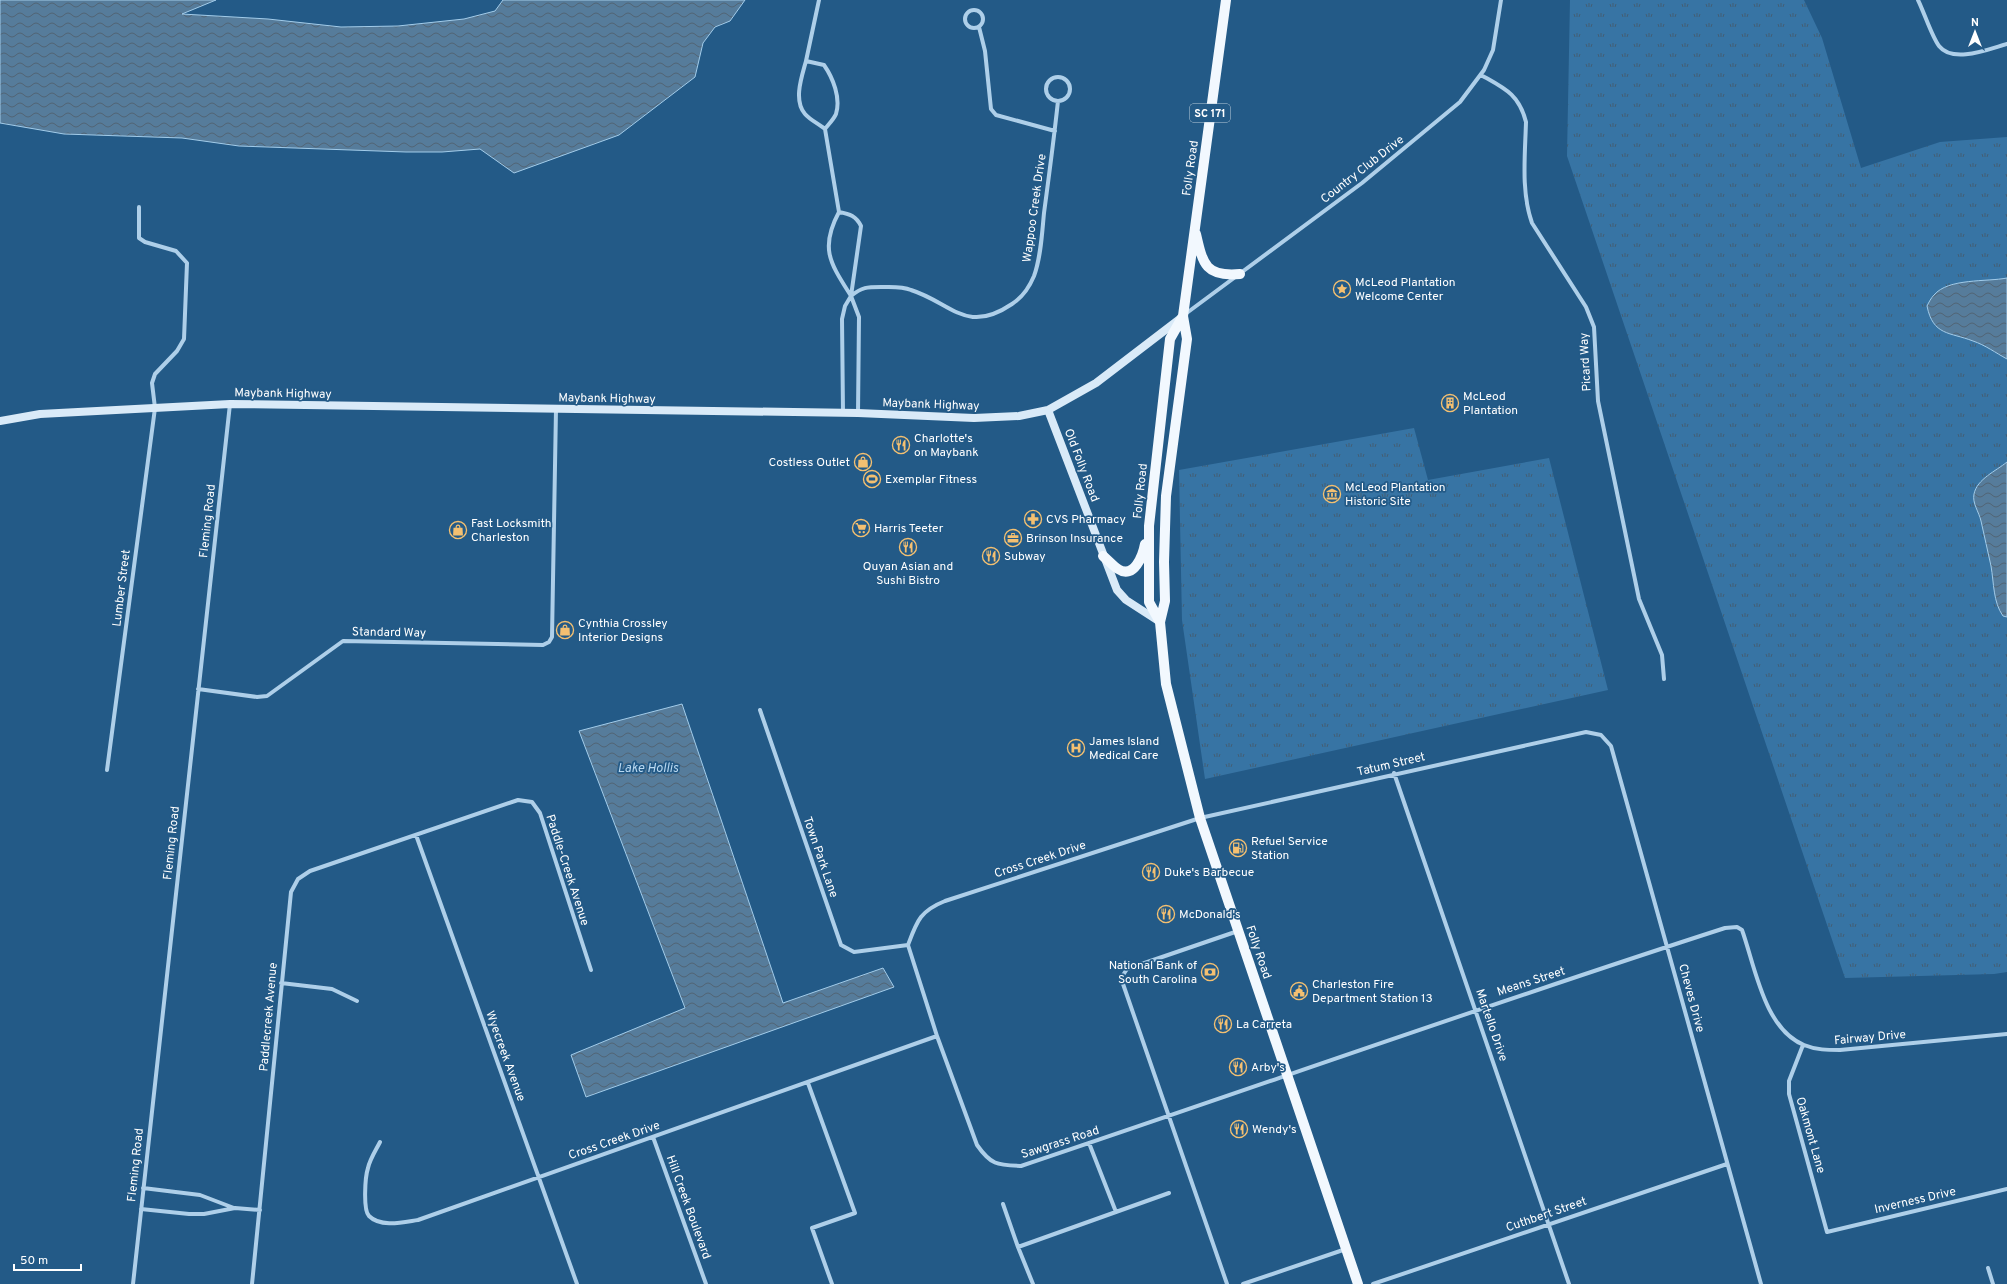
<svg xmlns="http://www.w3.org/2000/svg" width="2007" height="1284" viewBox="0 0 2007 1284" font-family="Overpass,sans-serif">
  <defs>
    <pattern id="grass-tufts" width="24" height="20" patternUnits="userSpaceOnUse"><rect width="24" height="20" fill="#3774a4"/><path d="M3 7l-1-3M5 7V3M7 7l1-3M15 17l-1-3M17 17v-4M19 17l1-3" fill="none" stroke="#435e74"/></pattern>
    <pattern id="water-waves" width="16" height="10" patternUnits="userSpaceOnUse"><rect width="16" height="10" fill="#567c9b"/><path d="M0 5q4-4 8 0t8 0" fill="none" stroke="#516474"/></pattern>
  </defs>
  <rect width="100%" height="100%" fill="#235a87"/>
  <path fill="url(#grass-tufts)" d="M1570,0h234l18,38 39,130 79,-26 67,-5v835l-13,2 -149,4 -278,-822z
    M1414,428l14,52 121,-22 59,232 -403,89 -23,-159 -3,-150z"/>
  <path fill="url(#water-waves)" stroke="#a2ccea" d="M0,0h216l-34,14 86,5 73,8 57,-1 66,-7 31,-8 8,-11h242l-15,21 -15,6 -12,16 -8,34 -76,58 -105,38 -34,-24 -38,3h-36l-167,-6 -57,-8 -118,-4 -64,-11z
    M2007,278v81c-11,-6 -22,-14 -34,-18 -23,-9 -40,-5 -46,-35 2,-4 4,-8 7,-11 14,-17 53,-13 73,-17z
    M2007,462v155l-4,-1c-10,-14 -9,-33 -12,-50 -3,-15 -7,-30 -10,-45 -2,-9 -9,-18 -7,-27 3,-15 22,-23 33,-32z
    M682,704l101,299 100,-35 11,19 -308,110 -15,-42 114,-47 -106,-277z"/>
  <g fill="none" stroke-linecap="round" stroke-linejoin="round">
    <path stroke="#aecfe9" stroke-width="4" d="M1918,0c6,12 14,37 21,46 14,18 50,3 68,-2
      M965 19a9 9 0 1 1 18 0a9 9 0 1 1-18 0Z
      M979,27l6,24 6,58 5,6 59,16
      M806,61l13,-61
      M1481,75c23,13 38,19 45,47 -1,34 -5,70 6,101l54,84 8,20 4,74 41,198 23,56 2,24
      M1046 89a12 12 0 1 1 24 0a12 12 0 1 1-24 0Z
      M825,129c3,-4 9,-10 11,-15 5,-16 -3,-36 -12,-49l-18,-4c-4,15 -13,39 -1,53 5,6 14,10 20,15l14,83
      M839,212c11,2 17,4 22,14l-10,70c-20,-32 -32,-47 -12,-84z
      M851,296c11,-9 16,-9 30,-9 10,0 21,-1 30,3 41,13 55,45 101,14 11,-7 17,-16 22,-28 7,-19 8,-43 10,-63 5,-37 10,-75 14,-112
      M1184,315l178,-132 98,-81 24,-32 9,-20 8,-50
      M843,413l-1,-94 3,-13 6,-10 8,21 -1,96
      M198,689l59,8 10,-1 76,-55 200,4 6,-3 3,-5 4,-228
      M760,710l81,235 13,7 54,-7
      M107,770l48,-362 -3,-25 3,-9 22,-23 7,-12 3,-76 -11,-12 -31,-9 -6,-4v-31
      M1394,773l175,511
      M416,835l161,449
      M908,945l29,91 40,109c14,20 20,20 44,21 235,-79 468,-162 704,-238l12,-1 5,3c13,36 22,99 62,115 12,5 24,5 36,5l167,-16
      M908,945c9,-24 12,-34 37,-44l255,-83 386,-86 15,3 10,11 150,538
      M281,983l51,6 25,12
      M1803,1045l-14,36v13l38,138 180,-43
      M808,1083l47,130 -43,15 20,56
      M653,1137l53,147
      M380,1142c-4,8 -10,17 -12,26 -3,9 -5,42 1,48 12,12 35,6 49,4l519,-184
      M1089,1143l27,69
      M143,1188l57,7 34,13
      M1003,1204l15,43
      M141,1209l48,5h15l31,-6 25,2
      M1988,1268l5,16
      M133,1284l97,-880
      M252,1284l39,-392 7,-13 12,-8 208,-71 14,2 8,11 51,157
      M1033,1284l-15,-37 151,-54
      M1227,1284l-105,-303 1,-6 4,-6 111,-38
      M1243,1284l103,-35
      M1373,1284l354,-120"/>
    <path stroke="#d9eaf8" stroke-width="8" d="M1048,410l69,180 9,10 34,22
      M0,421l40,-7 190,-10 628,9 116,5 45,-2 29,-6 48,-27 85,-65"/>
    <path stroke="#f2f8fe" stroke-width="10" d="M1226,0l-43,316 4,23 -21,157 -2,66 1,39 -5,21 6,62 34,134 158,466
      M1196,234c7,31 10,43 44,40
      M1103,556c5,4 10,10 15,13 16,11 25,-14 27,-25
      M1160,622l-11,-20v-76l21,-187 13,-23"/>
  </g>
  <defs>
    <g id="sight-ring" transform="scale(0.9)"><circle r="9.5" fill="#235a87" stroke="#f4c071" stroke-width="1.5"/><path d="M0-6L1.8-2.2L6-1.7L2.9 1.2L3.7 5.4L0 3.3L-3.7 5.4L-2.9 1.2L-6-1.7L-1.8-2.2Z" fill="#f4c071"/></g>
    <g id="building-ring" transform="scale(0.9)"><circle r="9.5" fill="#235a87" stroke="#f4c071" stroke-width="1.5"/><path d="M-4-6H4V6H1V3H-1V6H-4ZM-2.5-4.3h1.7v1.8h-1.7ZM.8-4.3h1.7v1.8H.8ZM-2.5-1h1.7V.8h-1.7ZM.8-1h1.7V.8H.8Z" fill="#f4c071"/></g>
    <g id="restaurant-ring" transform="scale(0.9)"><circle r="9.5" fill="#235a87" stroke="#f4c071" stroke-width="1.5"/><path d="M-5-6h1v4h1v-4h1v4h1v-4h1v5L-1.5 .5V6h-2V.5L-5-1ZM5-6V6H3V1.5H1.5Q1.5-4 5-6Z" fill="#f4c071"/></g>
    <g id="shop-ring" transform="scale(0.9)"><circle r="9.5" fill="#235a87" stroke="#f4c071" stroke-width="1.5"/><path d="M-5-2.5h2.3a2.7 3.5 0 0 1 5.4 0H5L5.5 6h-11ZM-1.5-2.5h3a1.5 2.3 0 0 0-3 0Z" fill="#f4c071"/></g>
    <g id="stadium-ring" transform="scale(0.9)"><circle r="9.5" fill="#235a87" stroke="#f4c071" stroke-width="1.5"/><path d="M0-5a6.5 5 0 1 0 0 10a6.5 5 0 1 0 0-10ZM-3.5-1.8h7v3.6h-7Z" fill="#f4c071"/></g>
    <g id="museum-ring" transform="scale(0.9)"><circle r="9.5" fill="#235a87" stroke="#f4c071" stroke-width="1.5"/><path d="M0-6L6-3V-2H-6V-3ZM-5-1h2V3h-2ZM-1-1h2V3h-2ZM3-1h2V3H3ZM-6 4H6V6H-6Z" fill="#f4c071"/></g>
    <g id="pharmacy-ring" transform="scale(0.9)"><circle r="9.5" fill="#235a87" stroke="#f4c071" stroke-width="1.5"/><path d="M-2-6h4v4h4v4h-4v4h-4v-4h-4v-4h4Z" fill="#f4c071"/></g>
    <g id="supermarket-ring" transform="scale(0.9)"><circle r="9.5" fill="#235a87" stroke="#f4c071" stroke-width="1.5"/><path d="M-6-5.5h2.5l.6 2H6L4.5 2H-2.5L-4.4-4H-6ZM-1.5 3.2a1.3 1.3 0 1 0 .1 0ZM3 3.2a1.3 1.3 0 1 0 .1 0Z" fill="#f4c071"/></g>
    <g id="office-ring" transform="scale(0.9)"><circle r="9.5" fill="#235a87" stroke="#f4c071" stroke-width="1.5"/><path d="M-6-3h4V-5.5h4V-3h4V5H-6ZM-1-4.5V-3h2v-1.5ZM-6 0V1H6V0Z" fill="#f4c071"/></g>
    <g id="hospital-ring" transform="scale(0.9)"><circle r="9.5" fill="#235a87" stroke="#f4c071" stroke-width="1.5"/><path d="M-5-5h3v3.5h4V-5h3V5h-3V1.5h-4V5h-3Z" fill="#f4c071"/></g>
    <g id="fuel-ring" transform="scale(0.9)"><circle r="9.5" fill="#235a87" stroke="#f4c071" stroke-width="1.5"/><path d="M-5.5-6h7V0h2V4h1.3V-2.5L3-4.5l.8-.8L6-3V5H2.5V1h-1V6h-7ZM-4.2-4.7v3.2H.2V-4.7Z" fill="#f4c071"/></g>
    <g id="bank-ring" transform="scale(0.9)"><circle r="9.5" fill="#235a87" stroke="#f4c071" stroke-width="1.5"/><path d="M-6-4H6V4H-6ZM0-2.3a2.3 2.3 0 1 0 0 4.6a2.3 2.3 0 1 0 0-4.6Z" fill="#f4c071"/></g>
    <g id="civic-ring" transform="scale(0.9)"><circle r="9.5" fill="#235a87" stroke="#f4c071" stroke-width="1.5"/><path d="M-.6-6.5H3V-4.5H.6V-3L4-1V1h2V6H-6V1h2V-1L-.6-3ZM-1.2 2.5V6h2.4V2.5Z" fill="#f4c071"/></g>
  </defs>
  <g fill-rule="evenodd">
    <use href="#sight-ring" x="1342" y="289"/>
    <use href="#building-ring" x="1450" y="403"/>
    <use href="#restaurant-ring" x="901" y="445"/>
    <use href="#shop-ring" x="863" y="462"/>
    <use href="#stadium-ring" x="872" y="479"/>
    <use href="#museum-ring" x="1332" y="494"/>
    <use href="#pharmacy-ring" x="1033" y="519"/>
    <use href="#supermarket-ring" x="861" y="528"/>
    <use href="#shop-ring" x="458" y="530"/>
    <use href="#office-ring" x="1013" y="538"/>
    <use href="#restaurant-ring" x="908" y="547"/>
    <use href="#restaurant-ring" x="991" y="556"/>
    <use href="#shop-ring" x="565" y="630"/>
    <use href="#hospital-ring" x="1076" y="748"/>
    <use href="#fuel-ring" x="1238" y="848"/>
    <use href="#restaurant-ring" x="1151" y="872"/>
    <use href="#restaurant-ring" x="1166" y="914"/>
    <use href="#bank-ring" x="1210" y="972"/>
    <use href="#civic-ring" x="1299" y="991"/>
    <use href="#restaurant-ring" x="1223" y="1024"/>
    <use href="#restaurant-ring" x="1238" y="1067"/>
    <use href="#restaurant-ring" x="1239" y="1129"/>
  </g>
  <g text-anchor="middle" stroke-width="3.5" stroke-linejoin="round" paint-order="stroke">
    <rect fill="#235a87" stroke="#bdcedb" stroke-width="1" x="1190" y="104" width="40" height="18" rx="3"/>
    <g font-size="11" font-weight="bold" fill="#fff">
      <text x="1210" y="117">SC 171</text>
    </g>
    <g font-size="12" fill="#fff" stroke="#235a87">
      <text transform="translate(1190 168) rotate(-82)" y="4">Folly Road</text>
      <text transform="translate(1362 169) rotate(-38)" y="4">Country Club Drive</text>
      <text transform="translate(1034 208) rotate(-82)" y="4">Wappoo Creek Drive</text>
      <text transform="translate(1585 362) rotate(-93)" y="4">Picard Way</text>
      <text transform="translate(283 393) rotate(1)" y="4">Maybank Highway</text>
      <text transform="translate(607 398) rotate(1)" y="4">Maybank Highway</text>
      <text transform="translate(931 404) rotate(2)" y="4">Maybank Highway</text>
      <text transform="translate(1082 465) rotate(69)" y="4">Old Folly Road</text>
      <text transform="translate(1140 491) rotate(-84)" y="4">Folly Road</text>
      <text transform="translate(207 521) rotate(-84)" y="4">Fleming Road</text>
      <text transform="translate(121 588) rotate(-83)" y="4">Lumber Street</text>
      <text transform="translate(389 632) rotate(1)" y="4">Standard Way</text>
      <text transform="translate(1391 764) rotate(-13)" y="4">Tatum Street</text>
      <text transform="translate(171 843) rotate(-84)" y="4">Fleming Road</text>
      <text transform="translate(821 857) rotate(71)" y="4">Town Park Lane</text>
      <text transform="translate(1040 859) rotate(-18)" y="4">Cross Creek Drive</text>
      <text transform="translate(568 870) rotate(72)" y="4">Paddle-Creek Avenue</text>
      <text transform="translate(1259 952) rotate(71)" y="4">Folly Road</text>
      <text transform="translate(1531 981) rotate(-18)" y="4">Means Street</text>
      <text transform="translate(1692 998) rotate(75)" y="4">Cheves Drive</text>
      <text transform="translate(268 1017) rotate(-85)" y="4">Paddlecreek Avenue</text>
      <text transform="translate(1492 1025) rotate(71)" y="4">Martello Drive</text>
      <text transform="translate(1870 1037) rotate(-5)" y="4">Fairway Drive</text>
      <text transform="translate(506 1056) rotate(70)" y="4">Wyecreek Avenue</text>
      <text transform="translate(1811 1135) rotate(74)" y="4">Oakmont Lane</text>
      <text transform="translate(614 1140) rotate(-19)" y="4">Cross Creek Drive</text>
      <text transform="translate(1060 1142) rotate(-18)" y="4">Sawgrass Road</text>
      <text transform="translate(135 1165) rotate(-84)" y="4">Fleming Road</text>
      <text transform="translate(1915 1200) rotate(-13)" y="4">Inverness Drive</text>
      <text transform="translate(689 1207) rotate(70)" y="4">Hill Creek Boulevard</text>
      <text transform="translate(1546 1214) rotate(-19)" y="4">Cuthbert Street</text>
    </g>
    <g font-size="12" fill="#fff" stroke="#235a87" text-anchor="start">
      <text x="1355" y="286">McLeod Plantation<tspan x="1355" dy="14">Welcome Center</tspan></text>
      <text x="1463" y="400">McLeod<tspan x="1463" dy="14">Plantation</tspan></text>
      <text x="914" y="442">Charlotte's<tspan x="914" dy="14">on Maybank</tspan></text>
      <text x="850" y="466" text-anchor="end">Costless Outlet</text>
      <text x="885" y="483">Exemplar Fitness</text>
      <text x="1345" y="491">McLeod Plantation<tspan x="1345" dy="14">Historic Site</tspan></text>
      <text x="1046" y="523">CVS Pharmacy</text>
      <text x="471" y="527">Fast Locksmith<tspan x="471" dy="14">Charleston</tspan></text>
      <text x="874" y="532">Harris Teeter</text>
      <text x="1026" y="542">Brinson Insurance</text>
      <text x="1004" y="560">Subway</text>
      <text x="908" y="570" text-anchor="middle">Quyan Asian and<tspan x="908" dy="14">Sushi Bistro</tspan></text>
      <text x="578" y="627">Cynthia Crossley<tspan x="578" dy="14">Interior Designs</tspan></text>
      <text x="1089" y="745">James Island<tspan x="1089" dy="14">Medical Care</tspan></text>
      <text x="1251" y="845">Refuel Service<tspan x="1251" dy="14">Station</tspan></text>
      <text x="1164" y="876">Duke's Barbecue</text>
      <text x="1179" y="918">McDonald's</text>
      <text x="1197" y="969" text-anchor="end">National Bank of<tspan x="1197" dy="14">South Carolina</tspan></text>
      <text x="1312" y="988">Charleston Fire<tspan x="1312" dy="14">Department Station 13</tspan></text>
      <text x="1236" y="1028">La Carreta</text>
      <text x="1251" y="1071">Arby's</text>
      <text x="1252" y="1133">Wendy's</text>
    </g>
    <g font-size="13" font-style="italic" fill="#bad9f1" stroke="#235a87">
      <text x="648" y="772">Lake Hollis</text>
    </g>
  </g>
  <g transform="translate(1975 32)" stroke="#235a87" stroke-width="3" paint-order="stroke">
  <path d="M0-3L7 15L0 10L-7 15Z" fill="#ffffff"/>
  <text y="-6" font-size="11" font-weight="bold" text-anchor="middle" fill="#ffffff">N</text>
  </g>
  <path d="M14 1264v6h67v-6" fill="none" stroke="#ffffff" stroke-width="2"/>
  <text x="20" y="1264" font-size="12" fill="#ffffff" stroke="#235a87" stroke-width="3" paint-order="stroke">50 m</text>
</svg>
